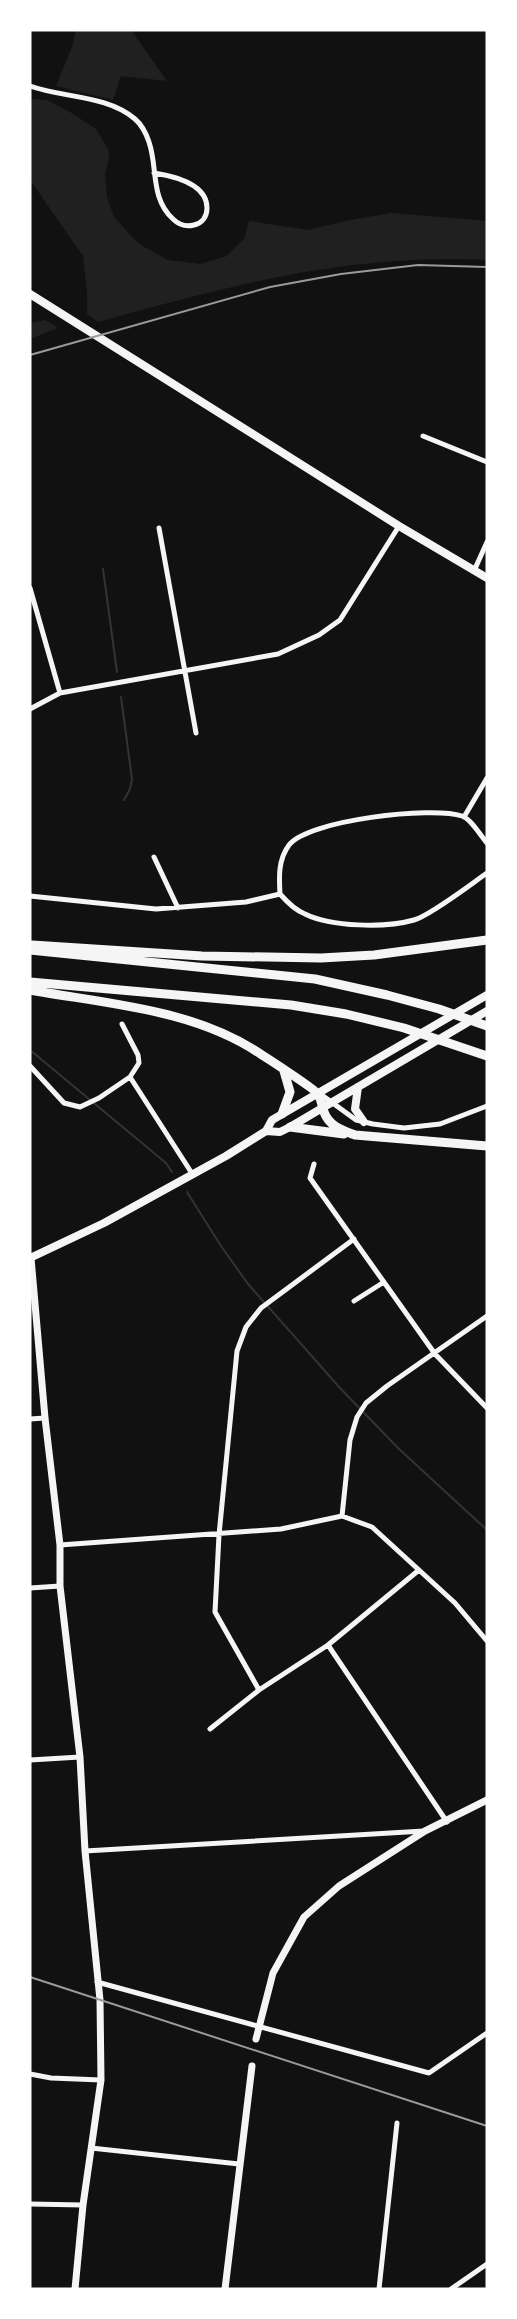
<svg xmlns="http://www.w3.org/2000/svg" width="517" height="2319" viewBox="0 0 517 2319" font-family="'Work Sans',sans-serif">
  <rect width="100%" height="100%" fill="#111"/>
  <path fill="#202020" d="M76,30h55l36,51 -46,-5 -8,24 -57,-14 16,-39z
    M33,99l14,1 23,12 26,17 12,20 1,10 -4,14 2,24 7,20 25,27 29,16 32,4 27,-8 17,-17 5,-18 59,9 42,-10 41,-7 96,8v39c-137,-7 -259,26 -389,62l-11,-8v-23l-4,-35 -53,-76v-79z
    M45,320l13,8 -28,11v-16z"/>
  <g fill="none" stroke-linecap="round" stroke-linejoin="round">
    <path stroke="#333" stroke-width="2" d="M103,569l14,103
      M121,697l11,82 -2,10 -6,11
      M30,1050l136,113 6,9
      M187,1192l34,54 27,38 92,104 59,61 88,81"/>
    <path stroke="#f5f5f5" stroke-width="5" d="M30,86c33,12 77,9 105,33 7,6 11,14 14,23 9,26 1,56 24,77 6,6 13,8 21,6 8,-2 13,-8 13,-17 0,-24 -34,-32 -53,-35
      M423,436l64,26
      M159,528l37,205
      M474,571l13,-29
      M30,588l30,105
      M30,709l30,-16 218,-39 41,-19 21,-15 59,-94
      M464,817l23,-39
      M487,843c-7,-8 -16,-24 -25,-27 -30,-10 -154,4 -173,29 -11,15 -10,32 -9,49 7,8 15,16 25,20 26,13 81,14 109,6 17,-5 57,-36 73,-47
      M154,857l24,51
      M30,896l126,13 90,-7 34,-8
      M122,1024l16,31 1,8 -9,14 63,98
      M30,1066l34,37 16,4 19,-9 31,-21
      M319,1093l37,27 17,4 31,4 36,-4 47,-18
      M314,1164l-4,14 125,176 52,54
      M354,1301l30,-19
      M30,1419l15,-1
      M342,1516l8,-76 7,-23 9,-14 21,-17 100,-70
      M342,1516l30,11 83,76 32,38
      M60,1545l221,-16 61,-13
      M30,1588l30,-2
      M328,1645l119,177
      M259,1690l-44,-78 4,-77 18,-184 9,-24 15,-19 93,-69
      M210,1729l49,-39 69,-45 91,-75
      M30,1760l50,-3
      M85,1851l339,-20
      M97,1982l332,91 58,-40
      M30,2074l21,4 50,2
      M91,2148l148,16
      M30,2204l53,1
      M379,2289l18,-166
      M451,2289l36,-25"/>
    <path stroke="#f5f5f5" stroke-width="7" d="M31,1258l14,160 15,127v41l20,171 5,94 15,149 1,80 -18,125 -8,84
      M256,2039l17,-66 31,-56 35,-31 86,-55 62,-31
      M225,2289l27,-223"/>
    <path stroke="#f5f5f5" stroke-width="8" d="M358,1087l-3,22 9,13
      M266,1131l14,1 10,-5 197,-116
      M30,1258l74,-35 122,-67 40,-25 6,-11 215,-125"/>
    <path stroke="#f5f5f5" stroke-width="8" d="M30,294l369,232 88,52"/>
    <path stroke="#f5f5f5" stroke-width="9" d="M32,945l170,11 119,2 53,-3 113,-15
      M30,950l285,29 72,16 52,14 48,17
      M30,982l261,23 55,9 58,14 83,28
      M30,990c78,14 165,19 232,65 8,5 54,35 56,39 3,5 4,12 6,18 5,14 18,18 31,23l132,11
      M282,1114l8,-22 -6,-21
      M290,1127l54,7"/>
    <path stroke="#9a9a9a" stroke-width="2" d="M30,355l240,-68 71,-13 77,-9 69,2
      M30,1977l457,149"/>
  </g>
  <rect width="517" height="2319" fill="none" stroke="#ffffff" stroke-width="63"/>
</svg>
